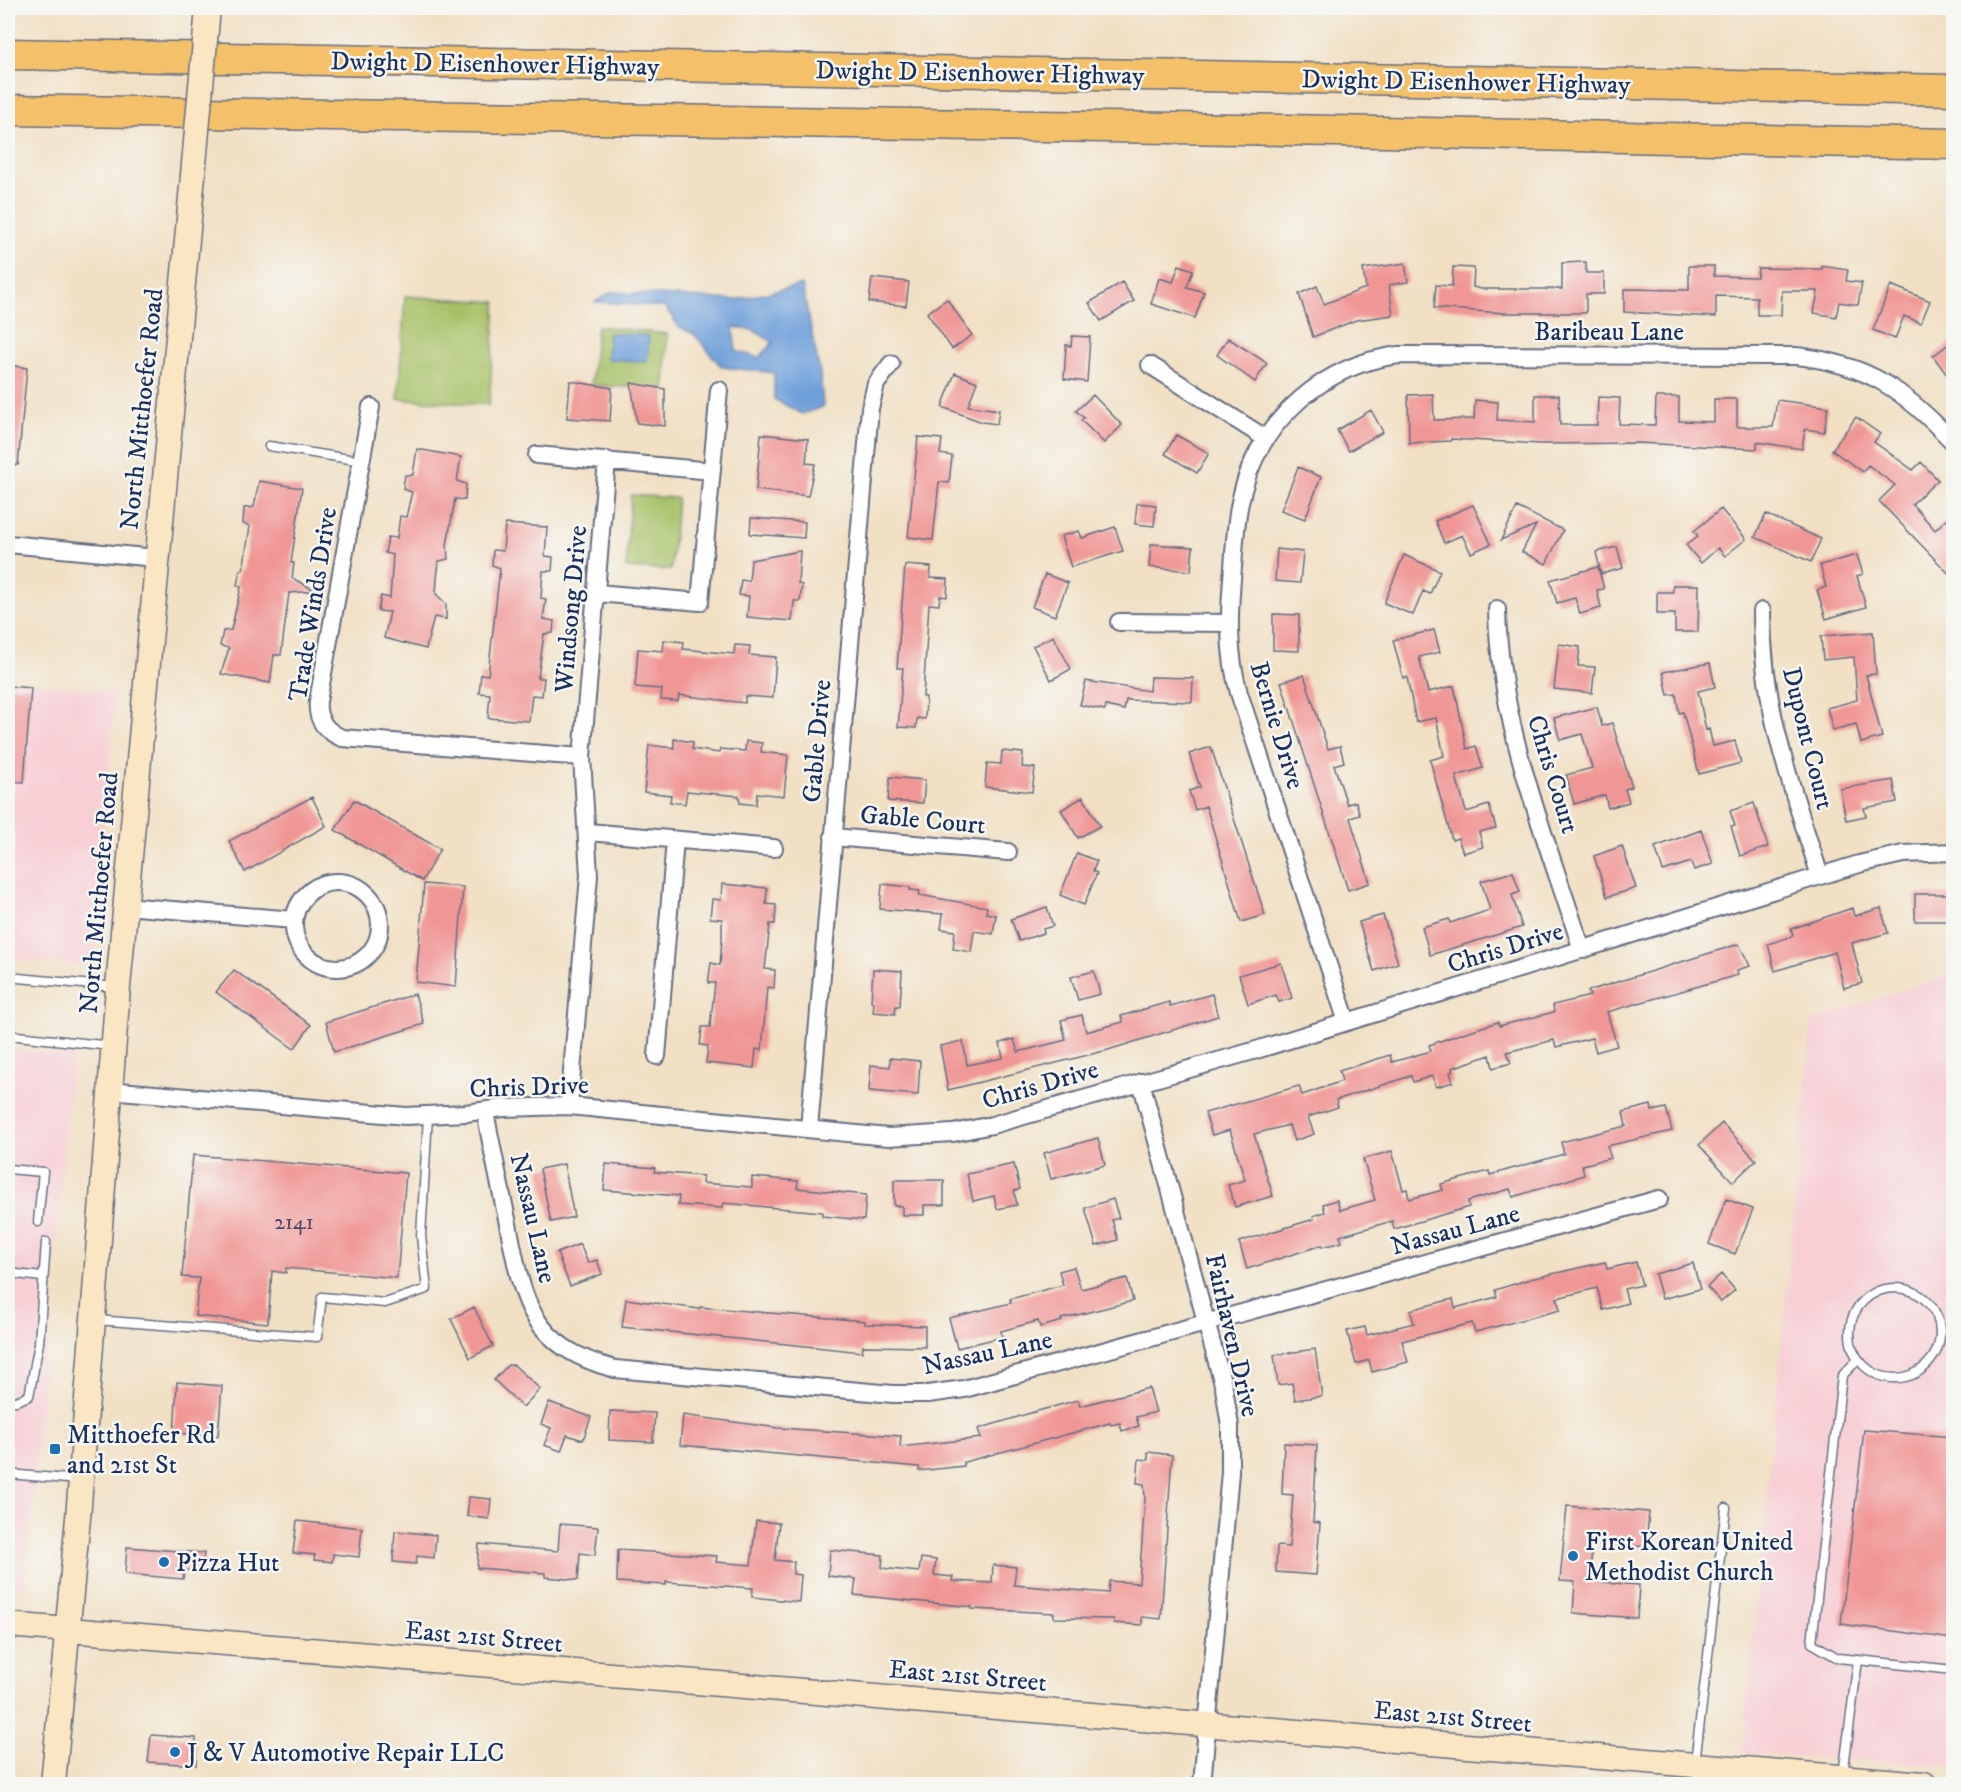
<svg xmlns="http://www.w3.org/2000/svg" width="1961" height="1792" viewBox="0 0 1961 1792" font-family="'IM FELL DW Pica',serif">
  <rect width="100%" height="100%" fill="#f6f6f2"/>
  <filter id="ink" filterUnits="userSpaceOnUse"><feTurbulence type="fractalNoise" baseFrequency=".0167" numOctaves="2"/><feDisplacementMap in="SourceGraphic" scale="12" xChannelSelector="R" yChannelSelector="G"/><feConvolveMatrix kernelMatrix="1 2 1 2 8 2 1 2 1" color-interpolation-filters="sRGB"/></filter>
  <filter id="wash" filterUnits="userSpaceOnUse"><feTurbulence type="fractalNoise" baseFrequency=".008" numOctaves="4" result="noise"/><feDisplacementMap in="SourceGraphic" scale="24" xChannelSelector="R" yChannelSelector="G"/><feGaussianBlur stdDeviation="1.35" result="paint"/><feColorMatrix in="noise" values="0 0 0 0 0 0 0 0 0 0 0 0 0 0 0 0 0 1.4 0 .05"/><feComposite in="paint" operator="in"/></filter>
  <g filter="url(#wash)">
    <rect width="100%" height="100%" fill="#f1e0c4"/>
    <path fill="#f7cfd5" d="M8,681l108,10 -25,275 -83,-7z
      M1953,974v792l-211,-13 70,-733z
      M8,1049l65,6 -48,533 -17,-2z"/>
    <path fill="#a8c167" stroke="#627862" stroke-width="1.5" d="M405,296l91,6 -7,103 -91,-6z
      M597,326l70,8 -2,55 -74,-4z
      M631,495l46,3 -6,72 -45,-2z"/>
    <path fill="#70a0da" stroke="#46689c" stroke-width="1.5" fill-rule="evenodd" d="M802,285l18,88 3,34 -21,7 -28,-15v-26l-52,-6 -28,-33 -15,-7 -14,-20 -70,-5 16,-10 124,8zM733,327l20,3 20,12 -14,16 -23,-7z
      M609,333l40,3 -2,26 -40,-3z"/>
    <g id="blocks">
      <path fill="#f09695" d="M1586,262v11h18v21h-18v19h-82l-70,-5 2,-23 16,1 1,-19 21,1 -1,19 8,2h81v-26z
        M1405,263l3,19 -19,3 4,30 -37,5 -43,17 -14,-43 18,-8 7,18 42,-16 -3,-19z
        M1179,265l14,5 -6,17 17,5 -9,26 -44,-14 8,-26 14,4z
        M1689,266h25v10l43,1 1,-9 64,1v-3l26,4 -2,11 16,2 -4,22 -19,-3 -3,15 -22,-4 4,-22h-36l-1,24h-24v-18l-41,-1v21l-92,-5v-23l65,1z
        M872,278l37,4 -3,24 -37,-4z
        M1122,282l12,19 -33,20 -12,-18z
        M1891,285l39,16 -9,22 -17,-7 -9,23 -22,-9z
        M947,299l25,36 -20,14 -25,-36z
        M1072,336l18,1 -3,45 -23,-3 2,-34 5,1z
        M1228,338l39,25 -12,19 -38,-27z
        M1953,341v42l-20,-27z
        M8,365l19,3 -9,97h-10z
        M955,373l22,9 -9,24 31,4 -2,14 -15,-2 -40,-15z
        M570,381l42,7 -2,33 -43,-3z
        M631,383l34,6v37l-28,-3z
        M1433,394l1,26 40,-1 1,-19 23,2 -1,18 38,2v-27h24l1,30h37l1,-28 22,1 -1,26 36,1 1,-28h23v24l35,1v-23h23v28h36l4,-27 51,7 -4,25 -19,-3 -3,20 -45,-7v7l-119,-6 -97,1 -90,-5v2l-42,2 -1,-48z
        M1093,395l29,30 -18,18 -23,-23 3,-2 -8,-7z
        M1371,410l12,22 -34,19 -12,-21z
        M1856,417l24,17 -6,8 39,28 8,-8 17,18 -26,24 23,26 18,-17v65l-74,-77 16,-16 -27,-20 -5,7 -31,-22z
        M761,434l47,5 -2,24 9,1 -7,32 -52,-6z
        M1176,435l33,18 -12,20 -32,-19z
        M918,437l24,2 -2,15 12,2 -3,27 -10,-1 -6,58 -25,-3z
        M417,449l44,8 -4,24 9,3 -1,16 -10,-1 -8,46 1,14 -9,2 -2,17 -1,16 10,10v15l-12,-2 -8,32 -42,-11 6,-26 -12,-1 3,-15 9,2 3,-43 -8,-2 3,-16 9,1 3,-22 6,1 6,-25 -9,-3 1,-8 1,-6h8z
        M1298,467l23,10 -16,42 -24,-9z
        M259,481l43,7 -11,75h3l-2,15 24,13 -27,2 -8,62h-7l-4,28 -49,-9 8,-26 -9,-2 3,-15 8,-1 10,-43 -4,-2 3,-15h3l7,-44 -7,-2 1,-16 10,-1z
        M1137,503l19,2 -2,21 -19,-2z
        M1473,505l18,39 -20,9 -9,-18 -18,8 -9,-22z
        M1517,507l46,23 -17,34 -24,-12 14,-27 -35,15z
        M1721,509l25,30 -21,17 -7,-8 -17,15 -15,-18 12,-9 -4,-5z
        M1766,514l55,25 -10,23 -56,-25z
        M751,518l54,4 -1,16 -54,-4z
        M505,524l42,3 -2,29 8,1 -1,14h-9l-2,27 5,1 -3,20 11,2 -1,12 -9,1 -6,44h6l-2,18 -10,-1 -3,26 -41,-3 2,-24 -11,-1 2,-19 7,1 12,-107 -8,-3 1,-15 10,1z
        M1115,527l8,24 -52,16 -10,-31 18,-5 3,7z
        M1151,544l42,3 -2,24 -42,-4z
        M1617,547l6,21 -22,6 -5,-22z
        M1277,549l26,3 -3,31 -25,-2z
        M800,551l-2,33 4,1 -2,16h-6l-2,20 -45,-4 2,-21 -10,-1 2,-15 8,1 2,-21z
        M1404,555l36,16 -10,23 -7,-3 -10,24 -29,-12z
        M1857,555l6,19 -6,2 9,31 -40,12 -9,-29 9,-3 -6,-22z
        M905,565l26,2 -1,11 18,1 -1,18 -7,-1 -1,9 -10,-1 -6,93h3l-1,22 -8,-1 -1,10 -18,-1 5,-59h-6z
        M1598,567l6,22 -7,1 4,18 -21,6 -5,-16 -18,5 -7,-23z
        M1045,574l23,9 -13,33 -23,-9z
        M1673,585h26l-1,47h-23v-18h-18v-22h16z
        M1273,614l26,1v36l-26,-1z
        M1434,630l6,22 -21,5 9,35 26,-6 13,63 9,-3 7,22 -27,8 10,36 23,-7 7,23 -17,4 4,15 -20,6 -5,-15 -6,2 -22,-80 14,-4 -8,-38 -20,4 -9,-45 -4,1 -10,-38z
        M1873,632l3,42 -10,1 16,62 -21,6 -5,-19 -23,6 -6,-22 30,-8 -3,-43 -31,3 -2,-24z
        M1053,636l18,33 -20,11 -18,-34z
        M664,640l20,2 -1,7 51,5 1,-9 15,1 -1,9 27,2 -3,41 -28,-2v7l-66,-8 -1,6 -17,-1 1,-11 -27,-2 3,-38 25,2z
        M1559,644l21,3 -2,19 17,1 -3,26 -38,-4z
        M1710,663l5,24 -17,4 8,39 3,-1 4,17 22,-5 6,22 -42,11 -16,-62 -4,1 -3,-19 -8,1 -5,-23z
        M1304,675l24,74 12,-3 4,16 -10,3 13,39 9,-2 4,13 -10,3 20,65 -22,7 -67,-208z
        M1150,677l43,1 -1,24 -66,-2 -2,10 -18,-4 -1,4 -25,-5 6,-24 63,10z
        M8,686l23,2 -7,94 -16,-1z
        M1597,707l5,19 10,-3 20,64 -7,2 4,13 -21,6 -3,-13 -31,9 -8,-29 26,-7 -10,-34 -22,6 -6,-22z
        M674,739l19,3 -1,7 27,4 1,-4 25,2 1,-10 16,2 -1,9 27,3 -4,41 -27,-3 -1,12 -16,-2 -1,-7 -52,-5 -2,13 -15,-2 1,-7 -27,-3 5,-47 25,3z
        M1211,747l54,168 -24,7 -35,-116 -11,4 -6,-19 11,-4 -11,-33z
        M1002,751l21,2 -1,14 13,1 -3,24 -47,-5 2,-24 14,1z
        M890,777l35,3 -2,23 -35,-2z
        M1893,780l4,22 -33,6 2,8 -20,4 -6,-31z
        M312,797l14,29 -81,46 -16,-31z
        M1083,797l17,29 -22,12 -17,-28z
        M354,800l86,49 -18,32 -87,-51z
        M1754,803l14,44 -28,9 -9,-30h4l-5,-15z
        M1701,830l12,34 -19,6 -3,-8 -28,9 -8,-24z
        M1622,846l14,42 -29,9 -13,-41z
        M1077,853l20,8 -4,10 4,2 -13,32 -24,-10z
        M1513,872l7,20 -8,3 10,32 -92,28 -8,-28 27,-8 1,4 40,-13 -9,-29z
        M424,884l39,3 -7,100 -40,-5z
        M722,884l45,4 -1,16 10,1 -1,19h-5l-5,45 10,1 -1,18 -7,-1 -5,63 -6,-1 -2,19 -48,-5 2,-17 -8,-1 2,-18h8l5,-44h-7l3,-20 9,2 2,-25v-21l-12,-1 2,-19 9,1z
        M882,884l28,3v3l10,1 -1,4 68,12 -1,6 10,2 -3,19 -19,-3 -3,21 -18,-3 2,-18 -14,-2 2,-15 -63,-5z
        M1915,894h38v27h-38z
        M1047,907l6,19 -10,3 1,4 -25,8 -8,-22z
        M1852,908l2,8 27,-8 7,25 -36,10 10,40 -18,5 -9,-36 -60,19 -7,-27 25,-8 -2,-7z
        M1383,915l15,48 -24,8 -15,-49z
        M1739,944l11,22 -13,4 1,5 -131,37 10,34 -21,6 -4,-14 -36,9 -2,-7 -47,12 4,11 -18,5 -3,-13 -38,13 1,3 -3,1 3,10 -17,5 -4,-11 -19,6 -2,-6 -75,24 2,7 -30,10 6,17 -20,7 -5,-16 -35,9 19,62 -38,11 -7,-22 17,-5 -15,-50 -18,5 -7,-22 94,-27 3,9 40,-14 -3,-10 51,-16 2,7 39,-11 -2,-6 34,-12 35,-11 1,4 55,-14 -1,-7 37,-9 -2,-5z
        M1281,963l11,35 -13,4 -3,-7 -28,9 -9,-29z
        M873,969l29,2 -2,35h-4l-1,8 -22,-2 1,-9 -3,-1z
        M234,970l77,55 -17,24 -78,-57z
        M1094,971l6,23 -22,6 -7,-23z
        M415,994l9,30 -90,28 -8,-30z
        M1212,994l6,22 -110,34 -160,40 -8,-44 23,-5 4,24 36,-7 -3,-15 14,-4 4,13 48,-12 -5,-20 21,-5 4,17 37,-10 -2,-6 48,-14 1,4z
        M890,1058l30,3 -2,34 -49,-4 2,-26 19,2z
        M1651,1105l1,6 14,-3 6,23 -65,15 4,12 -29,7 2,10 -71,22 -3,-8 -42,12 1,6 -75,22 -2,-8 -52,15 2,6 -20,5v-2l-75,24 -8,-27 75,-23 -1,-3 12,-4 -2,-8 14,-4 3,10 35,-10 -12,-41 29,-8 11,39 4,-1 2,10 34,-9 -2,-6 48,-13 1,4 74,-21 -3,-12 65,-16 -3,-14z
        M1722,1123l34,37 -23,22 -34,-37z
        M1098,1138l7,27 -54,14 -7,-26z
        M193,1155l213,18 -9,105 -111,-10v5l-14,-2 -4,52 -73,-7 4,-38 -17,-1z
        M564,1164l10,53 -23,5 -11,-53z
        M606,1164l49,4 -1,4 49,4 -1,7 50,4v-10l46,4 -1,7 69,7 -2,25 -42,-4v-4l-99,-9 -1,5 -44,-3 1,-9 -75,-6z
        M1014,1164l6,25 -6,2 3,14 -20,4 -3,-13 -21,5 -6,-27z
        M894,1180h50v25h-20v10h-22v-9h-8z
        M1113,1199l6,19 -7,2 6,20 -22,6 -11,-38z
        M1726,1199l27,10 -18,45 -26,-10z
        M580,1244l8,19 9,-3 5,14 -32,12 -13,-33z
        M1605,1262l2,7 29,-7 6,23 -18,4 4,14 -25,7 -6,-22 -40,10 3,12 -85,22 -3,-9 -70,18 6,21 -36,10 -3,-12 -13,4 -9,-33 18,-4 2,8 47,-12 -4,-13 43,-11 2,9 42,-11 -2,-7 35,-11z
        M1693,1263l7,26 -38,10 -7,-25z
        M1074,1267l7,22 46,-11 6,23 -72,18 1,2 -22,6 -2,-6 -37,10 1,6 -45,11 -8,-30 62,-15 -1,-4 53,-14 -4,-14z
        M1721,1274l14,16 -14,12 -14,-15z
        M626,1299l73,10 1,-2 165,14v3l60,2v21l-62,-1 -1,6 -240,-25z
        M474,1307l19,39 -23,12 -19,-39z
        M1315,1349l7,47 -27,4 -3,-17 -14,2 -4,-30z
        M508,1365h6l26,24 -17,18 -29,-27z
        M177,1382l45,4 -4,50 -44,-3z
        M1149,1388l7,24 -20,5 3,9 -17,5 -2,-8 -9,2 -1,-2 -146,39v4l-45,5v-4l-239,-22 3,-30 95,13 123,8 -1,11 81,-9 -3,-9 56,-17 44,-12 2,6z
        M549,1402l42,15 -8,23 -16,-5 -6,16 -17,-6 7,-17 -10,-4z
        M610,1411l45,2 -2,29 -44,-2z
        M1864,1430l89,7v202l-112,-15z
        M1284,1443l33,2 -4,77 7,1 -4,52 -40,-3 1,-26 12,1 4,-52 -11,-1z
        M1148,1452l24,3 -11,164 -19,-2v8l-28,-2v-4l-60,-1v-5l-83,-4 1,-2 -118,-12 2,-16 -28,-3 2,-26 53,5 -1,13 37,4 2,-14 15,2 -2,15 19,2 -1,4 40,2 1,-18 23,2 -2,18 94,8 1,-12 30,2 6,-85 -1,-14 -7,-1 2,-24 9,1z
        M469,1497l22,2 -2,20 -22,-3z
        M1567,1506l82,6 -3,35 -53,-5 -4,39 50,4 -2,33 -64,-5 2,-31 -15,-1z
        M297,1521l65,7 -3,29 -26,-3 -1,8 -18,-2 1,-5 -22,-2z
        M756,1521l23,2 -4,37 19,2 -1,12 8,1 -2,27 -47,-5 1,-9 -87,-6v3l-49,-3 1,-32 99,6 -1,6 35,3z
        M560,1524l38,3 -3,28 -15,-2 -2,27 -33,-3v-4l-68,-5 2,-24 79,7z
        M395,1531l41,4 -2,23 -17,-2 -1,8 -23,-2z
        M127,1547l77,6 -2,19 -18,-2 -1,9 -58,-5z
        M151,1735l45,3v27l-48,-3z"/>
    </g>
  </g>
  <g filter="url(#ink)">
    <use href="#blocks" fill-opacity="0" stroke="#666d82" stroke-width="1.5"/>
    <g fill="none" stroke-linecap="round" stroke-linejoin="round">
      <g stroke="#666d82" stroke-width="11">
        <path id="service" d="M269,446l93,15
          M8,977l107,10
          M8,989l1,-12
          M8,1035l103,11
          M8,1169l35,3 -5,50
          M8,1273l34,4
          M1850 1333a45 45 0 1 1 90 0a45 45 0 1 1-90 0Z
          M96,1320l221,17 5,-40 63,6 42,-14 -6,-53 7,-120
          M1858,1359l-16,17 -30,267 26,15 116,12
          M8,1401h8l13,-5 10,-53 7,-101
          M8,1474l71,6
          M1695,1762l31,-254
          M1843,1775l15,-115"/>
      </g>
      <g stroke="#666d82" stroke-width="20">
        <path id="minor" d="M1150,365l115,73
          M371,407l-53,294c-2,18 7,30 24,37l240,19
          M537,455l175,16
          M8,544l148,14
          M597,593l103,9 19,-212
          M1497,609c2,118 50,230 85,341
          M1762,611c0,98 29,173 58,265
          M1119,622l110,1
          M588,832l186,16
          M833,837l175,15
          M294 925a43 43 0 1 1 86 0a43 43 0 1 1-86 0Z
          M125,906l169,14
          M1347,1022l-108,-329c-12,-43 -10,-82 -6,-126 2,-26 3,-52 10,-77 19,-71 82,-126 156,-135l397,1c73,8 109,35 158,87
          M657,1056l18,-216
          M1141,1082l83,306 6,38v46l-28,312
          M109,1090l297,26 60,-3 37,-5 66,-2 319,31 65,-4 39,-8 261,-74 606,-187 44,-10 51,-2
          M569,1106l20,-230 -7,-119 25,-297
          M485,1111c7,38 15,75 23,113 15,78 22,122 107,145l278,25h35l36,-5 695,-190
          M809,1129l61,-721 6,-24 15,-20"/>
      </g>
      <g stroke="#666d82" stroke-width="27">
        <path id="secondary" d="M8,1625l1916,159
          M53,1784l25,-266 40,-531 75,-812"/>
      </g>
      <g stroke="#666d82" stroke-width="33">
        <path id="motorway" d="M8,54l1946,36
          M8,110l1229,19 717,15"/>
      </g>
      <use href="#service" stroke="#fff" stroke-width="8"/>
      <use href="#minor" stroke="#fff" stroke-width="16"/>
      <use href="#secondary" stroke="#fbe6c3" stroke-width="24"/>
      <use href="#motorway" stroke="#f4c16a" stroke-width="30"/>
      <g stroke="#666d82" stroke-width="27" stroke-linecap="butt">
        <path id="secondary-bridge" d="M193,175l15,-167"/>
      </g>
      <use href="#secondary-bridge" stroke="#fbe6c3" stroke-width="24"/>
    </g>
  </g>
  <g fill="#1f6fb2" stroke="#f6f6f2" stroke-width="2">
    <rect x="49" y="1443" width="12" height="12" rx="3"/>
    <circle cx="1573" cy="1556" r="6"/>
    <circle cx="164" cy="1562" r="6"/>
    <circle cx="175" cy="1752" r="6"/>
  </g>
  <g text-anchor="middle" stroke-width="5" stroke-linejoin="round" paint-order="stroke">
    <g font-size="22" fill="#50496c">
      <text x="294" y="1229">2141</text>
    </g>
    <g font-size="26" fill="#1b2f5e" stroke="#f6f6f2">
      <text transform="translate(495 63) rotate(1)" y="9">Dwight D Eisenhower Highway</text>
      <text transform="translate(980 72) rotate(1)" y="9">Dwight D Eisenhower Highway</text>
      <text transform="translate(1466 81) rotate(1)" y="9">Dwight D Eisenhower Highway</text>
      <text x="1609" y="340">Baribeau Lane</text>
      <text transform="translate(141 409) rotate(-84)" y="9">North Mitthoefer Road</text>
      <text transform="translate(312 604) rotate(-81)" y="9">Trade Winds Drive</text>
      <text transform="translate(570 609) rotate(-85)" y="9">Windsong Drive</text>
      <text transform="translate(1278 725) rotate(73)" y="9">Bernie Drive</text>
      <text transform="translate(1809 738) rotate(76)" y="9">Dupont Court</text>
      <text transform="translate(816 741) rotate(-85)" y="9">Gable Drive</text>
      <text transform="translate(1554 774) rotate(73)" y="9">Chris Court</text>
      <text transform="translate(923 819) rotate(5)" y="9">Gable Court</text>
      <text transform="translate(98 893) rotate(-85)" y="9">North Mitthoefer Road</text>
      <text transform="translate(1505 947) rotate(-17)" y="9">Chris Drive</text>
      <text transform="translate(1040 1084) rotate(-16)" y="9">Chris Drive</text>
      <text transform="translate(529 1086) rotate(-2)" y="9">Chris Drive</text>
      <text transform="translate(534 1218) rotate(77)" y="9">Nassau Lane</text>
      <text transform="translate(1455 1229) rotate(-15)" y="9">Nassau Lane</text>
      <text transform="translate(1233 1335) rotate(77)" y="9">Fairhaven Drive</text>
      <text transform="translate(987 1352) rotate(-12)" y="9">Nassau Lane</text>
      <text transform="translate(484 1636) rotate(5)" y="9">East 21st Street</text>
      <text transform="translate(968 1675) rotate(5)" y="9">East 21st Street</text>
      <text transform="translate(1453 1716) rotate(5)" y="9">East 21st Street</text>
    </g>
    <g font-size="26" fill="#1b2f5e" stroke="#f6f6f2" text-anchor="start">
      <text x="67" y="1443">Mitthoefer Rd<tspan x="67" dy="30">and 21st St</tspan></text>
      <text x="1585" y="1550">First Korean United<tspan x="1585" dy="30">Methodist Church</tspan></text>
      <text x="176" y="1571">Pizza Hut</text>
      <text x="187" y="1761">J &amp; V Automotive Repair LLC</text>
    </g>
  </g>
  <rect width="1961" height="1792" fill="none" stroke="#f6f6f2" stroke-width="30"/>
</svg>
